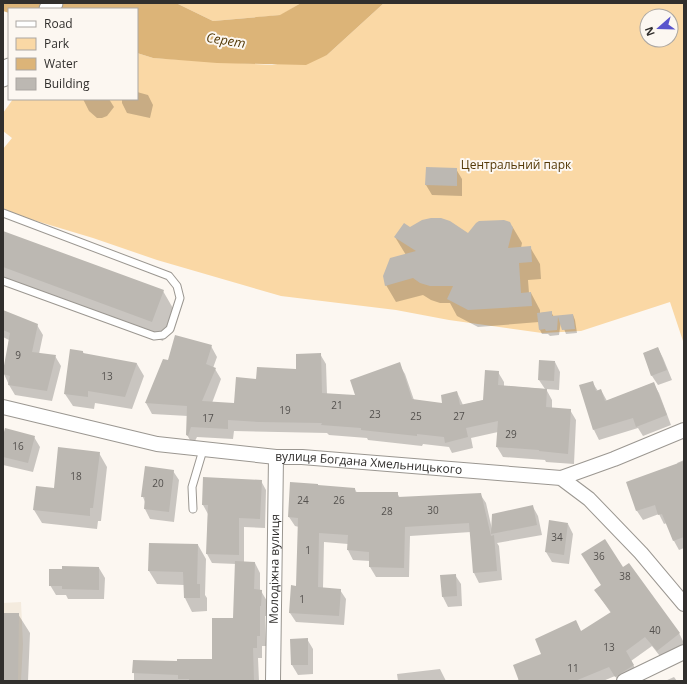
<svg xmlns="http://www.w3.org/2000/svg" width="687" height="684" viewBox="0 0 687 684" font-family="'Open Sans',sans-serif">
  <rect width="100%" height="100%" fill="#fcf7f1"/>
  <path fill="#f4ebde" d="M21,602l2,42 -2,37h-18v-78z"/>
  <path fill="#fad8a5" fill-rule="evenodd" d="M176,3h125l-20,12 -68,6z
    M384,3h300v341l-14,-42 -89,29 -39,2 -93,-13 -53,-10 -115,-14 -124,-36 -64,-22 -90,-27v-62l9,-11 -9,-7v-18l10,-14h124v-46l16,5 119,7 55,-10zM647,16h24v24h-24z"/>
  <path fill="#dcb478" d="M3,3h173l37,18 67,-6 21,-12h83l-57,52 -21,10 -89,-2 -64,-5 -16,-5v-44h-128v4l-6,-2z"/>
  <path fill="#0003" d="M137,92l11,3 5,10 -3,13 -23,-5 -5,-10v-4h15z
    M83,99h26l5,8 -7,9 -5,2h-5l-8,-7z
    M456,169l6,10v17l-30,-1 -6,-10z
    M512,226l10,17 -1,5 9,-1 10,17 1,15 -13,1 1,13h2l9,17v3l11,-1 3,5 19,-2 2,5 2,13 -11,1 -5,-13 -2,14 -9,1 -2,-2h-6l-2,-4 -1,-8 -61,5 -21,-11 -7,-13h-10l-9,-3 -8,-5 -27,7 -10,-17 20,-30 -11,-18 15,-9 58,7z
    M3,232l160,59 11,19 -11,31 -160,-59z
    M3,311l34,14 6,10 -4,19 16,2 6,10 -9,35 -37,-6 -6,-10 -5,-11 5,-34 -6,-3z
    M211,346l6,11 -4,11 2,1 6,10 -9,24 23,1 22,-24 40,-10 23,-16 6,10 1,30 29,2 43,-32 6,10 9,26 30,4 13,-12 6,13 21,-5 14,-28 6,10v4l41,3 -6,-9 16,-18 5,10 -1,18 -13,-1 6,11v9l18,1 6,10 -2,44 -28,-2 -1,-2 -42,-3 -6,-10 1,-15 -27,6 2,10 -21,5 -3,-6 -26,-3 -1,2 -54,-6 -1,-2 -38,-3 -2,-2 -93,-2 -1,8 -36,-2 -4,8 -6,-10 1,-19 -36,-2 -6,-11 18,-43 5,1z
    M658,348l5,10 9,22 -14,5 -6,-9 -8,-23z
    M83,352l1,2 53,10 7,12 -12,33 -37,-6 -1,6 -21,-3 -8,-12z
    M592,382l6,9 3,-1 6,11 46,-18 6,10 12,32 -28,11 -5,-8 -39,12 -5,-10z
    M3,436l31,1 6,10 -7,25 -30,-7z
    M99,453l8,14 -6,54h-3l-1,8 -55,-6 -8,-13 21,-21z
    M684,460v88l-5,2 -5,-9 -7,-18 -3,1 -5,-10 -16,6 -6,-9 -10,-28 51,-18 -1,-2z
    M173,471l6,9 -5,42 -24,-3 -5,-10v-7l-2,-5z
    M261,481l5,9 -1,38 -21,-1v35l11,1 5,10v18h1l6,10v15h-2l1,30h-4v12h-4l1,23h-125v-20l44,1 35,-2 21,-41 2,-55 -24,-1 -5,-9 1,-40 -5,-9z
    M318,486l37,3 2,4h40l3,5 80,-4 6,9 6,26 41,-22 5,9 4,19 -45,8 2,3 3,34 -23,3 -5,-10 -3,-41 -61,4 -1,41h-33l-6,-10v-6l-17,-1 -5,-10v-6l-24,-2 -1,46 17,2 6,9 -2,26 -48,-3 -6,-9 7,-26 2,-60 -4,-1 -6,-9z
    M568,524l5,10 -4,30 -17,-2 -6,-10z
    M198,545l8,14 -1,36 2,3v13l-15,1 -7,-14 -1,-13 -27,-1 -8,-13z
    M99,568l6,10 -1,21h-36l-2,-4h-10l-6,-10z
    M623,569l56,64 5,10 -21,17 -11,-14 -21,15 8,14 -21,6 -3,-5 -12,5h-88l5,-2 22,-25 39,-22 30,-19 -16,-23z
    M455,575l6,9 1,22 -14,1 -5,-10z
    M3,613l15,1 12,19 -2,48h-25z
    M307,639l6,10v25l-15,1 -6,-10z
    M440,669l6,12h-48l-1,-7z
    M674,677l3,4h-12z"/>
  <path fill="#bcb8b2" d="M426,167l31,1v18l-32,-1z
    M431,218h10l9,3 18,12 8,-10 3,-2 25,-1 6,2 3,6 -5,20 23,-2 1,16 -13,1 2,30 10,-1 1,14 -64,4 -21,-11 6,-13h-23l-10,-3 -7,-5 -28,8 -2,-10 7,-18 26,-7 -22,-14 10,-14 6,4 12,-7z
    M3,231l161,59 -12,32 -149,-55z
    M3,310l35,14 -6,28 24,3 -9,36 -39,-6 2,-9 -7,-2v-3l7,-38 -7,-3z
    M552,311v5l21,-2 2,15 -13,1 -4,-13 -1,13 -11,1 -1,-2 -6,1 -2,-17z
    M175,335l37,10 -6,19 10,4 -14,33 32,2 2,-26 20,2 1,-12 39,2v-15l25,-1 1,40 33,2 -5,-15 50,-18 12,37 30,4 -1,-8 16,-4 3,14 23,-5 2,-30 14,1 -1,14 49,4 -1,18 25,2 -3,45 -29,-3v-1l-43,-3 2,-26 -32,7 2,9 -23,6 -1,-6 -27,-3v2l-56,-6v-2l-40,-3 1,-2 -63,-1 -31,-2v9l-37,-2 -3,9 -2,-1 1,-29 -42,-3 18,-44 5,1z
    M658,347l9,23 -16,6 -8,-23z
    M70,349l13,2v2l54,10 -12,34 -37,-6v6l-24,-3z
    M539,360l16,1 -1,20 -16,-1z
    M593,381l3,10 5,-2 4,12 49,-19 13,33 -31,12 -3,-9 -40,12 -14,-45z
    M5,428l30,8 -7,27 -25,-6v-21z
    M58,447l42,5 -7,56h-3v8l-57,-6 3,-24 18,2z
    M684,461v76l-11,4 -11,-27 -4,1 -3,-10 -19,6 -10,-29z
    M145,466l29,4 -5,42 -25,-3 1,-12h-4z
    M203,477l59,3 -2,39 -21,-1v37l-33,-1 2,-49h-6z
    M290,482l28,2v1l37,3v4h43v5l83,-4 10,43 3,-1 3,36 -24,2 -4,-50 -64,4 -1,41 -35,-1v-15l-22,-2 1,-15 -29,-2 -1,54 23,2 -2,27 -50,-3 2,-28 5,1 2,-68 -10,-1z
    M533,505l4,20 -46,9 1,-20z
    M549,520l19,3 -4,32 -19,-3z
    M605,539l18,28 6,-4 51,70 -23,18 -12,-14 -19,14 8,14 -19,12 -6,-10 -34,14h-56l-6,-16 28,-11 -6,-15 41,-19 5,11 30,-19 -17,-22 7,-5 -20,-31z
    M149,543l49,1 -1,40h3v14h-16l-1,-26 -35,-1z
    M235,561l20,1 -1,27 8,1 -1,16h-1v30h-3v12h-4l1,33h-65v-2h-11v-4l-46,-2 1,-13 44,1v-2h35v-41h21z
    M62,566l37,1v23l-37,-1v-3h-13v-17h13z
    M456,574l1,22 -15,1 -2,-22z
    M3,613h16l-1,68h-15z
    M308,638v27h-17l-1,-26z"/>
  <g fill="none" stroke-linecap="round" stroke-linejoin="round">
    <g stroke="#9b9791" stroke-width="9">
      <path id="service" d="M3,213l166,63 8,10 3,12 -10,31 -7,6 -9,1 -151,-55
        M193,509l-1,-22 11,-37"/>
    </g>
    <g stroke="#9b9791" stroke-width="16">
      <g id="minor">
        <path id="s1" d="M3,407l154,37 119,13h26l259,21 28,21 52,54 43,51"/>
        <path d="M561,478l53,-19 70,-29"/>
        <path id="s2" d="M273,681l3,-224"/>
        <path d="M624,681l60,-29"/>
      </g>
    </g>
    <g stroke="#9b9791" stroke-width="21">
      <path id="secondary" d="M49,9l4,-6
        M3,77l6,-9"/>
    </g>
    <use href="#service" stroke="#fff" stroke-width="7"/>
    <use href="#minor" stroke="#fff" stroke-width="14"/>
    <use href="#secondary" stroke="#fff" stroke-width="19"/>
  </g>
  <g text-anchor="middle" stroke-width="4" stroke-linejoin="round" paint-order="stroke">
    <g font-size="10" fill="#54514e">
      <text x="18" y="359">9</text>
      <text x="107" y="380">13</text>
      <text x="337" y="409">21</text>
      <text x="285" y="414">19</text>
      <text x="375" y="418">23</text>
      <text x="416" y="420">25</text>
      <text x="459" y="420">27</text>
      <text x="208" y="422">17</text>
      <text x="511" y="438">29</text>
      <text x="18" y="450">16</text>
      <text x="76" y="480">18</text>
      <text x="158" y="487">20</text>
      <text x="303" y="504">24</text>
      <text x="339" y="504">26</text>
      <text x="433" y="514">30</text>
      <text x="387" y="515">28</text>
      <text x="557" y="541">34</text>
      <text x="308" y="554">1</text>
      <text x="599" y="560">36</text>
      <text x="625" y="580">38</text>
      <text x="302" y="603">1</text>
      <text x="655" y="634">40</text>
      <text x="609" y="651">13</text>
      <text x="573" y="672">11</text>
    </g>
    <g font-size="12" fill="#543907" stroke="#fcf7f1">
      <text x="516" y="169">Центральний парк</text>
    </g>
    <g font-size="12" fill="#312f2d" stroke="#fcf7f1">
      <text dy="4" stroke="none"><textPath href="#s1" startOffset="371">вулиця Богдана Хмельницького</textPath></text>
      <text dy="4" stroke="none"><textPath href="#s2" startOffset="112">Молодіжна вулиця</textPath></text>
    </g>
    <g font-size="13" font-style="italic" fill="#523805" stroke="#fcf7f1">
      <text transform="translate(226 40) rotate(9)" y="5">Серет</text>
    </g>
  </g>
  <rect width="687" height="684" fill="none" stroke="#312f2d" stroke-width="8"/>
  <rect x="8" y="8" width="130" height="92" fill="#fcf7f1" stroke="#aba7a3"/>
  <rect x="16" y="21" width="20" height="6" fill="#ffffff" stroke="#aba7a3"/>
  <text x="44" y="28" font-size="12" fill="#312f2d">Road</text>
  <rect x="16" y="38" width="20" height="12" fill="#fad8a5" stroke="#aba7a3"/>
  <text x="44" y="48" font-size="12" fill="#312f2d">Park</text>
  <rect x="16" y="58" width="20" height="12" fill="#dcb478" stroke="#aba7a3"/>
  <text x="44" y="68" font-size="12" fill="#312f2d">Water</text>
  <rect x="16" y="78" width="20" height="12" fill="#bcb8b2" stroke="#aba7a3"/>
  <text x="44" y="88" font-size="12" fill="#312f2d">Building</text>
  <g transform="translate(659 28) rotate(250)"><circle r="19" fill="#fcf7f1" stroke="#aba7a3"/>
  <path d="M0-3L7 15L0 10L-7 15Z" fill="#5a54cc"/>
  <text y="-6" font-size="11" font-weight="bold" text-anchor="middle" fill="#312f2d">N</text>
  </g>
</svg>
